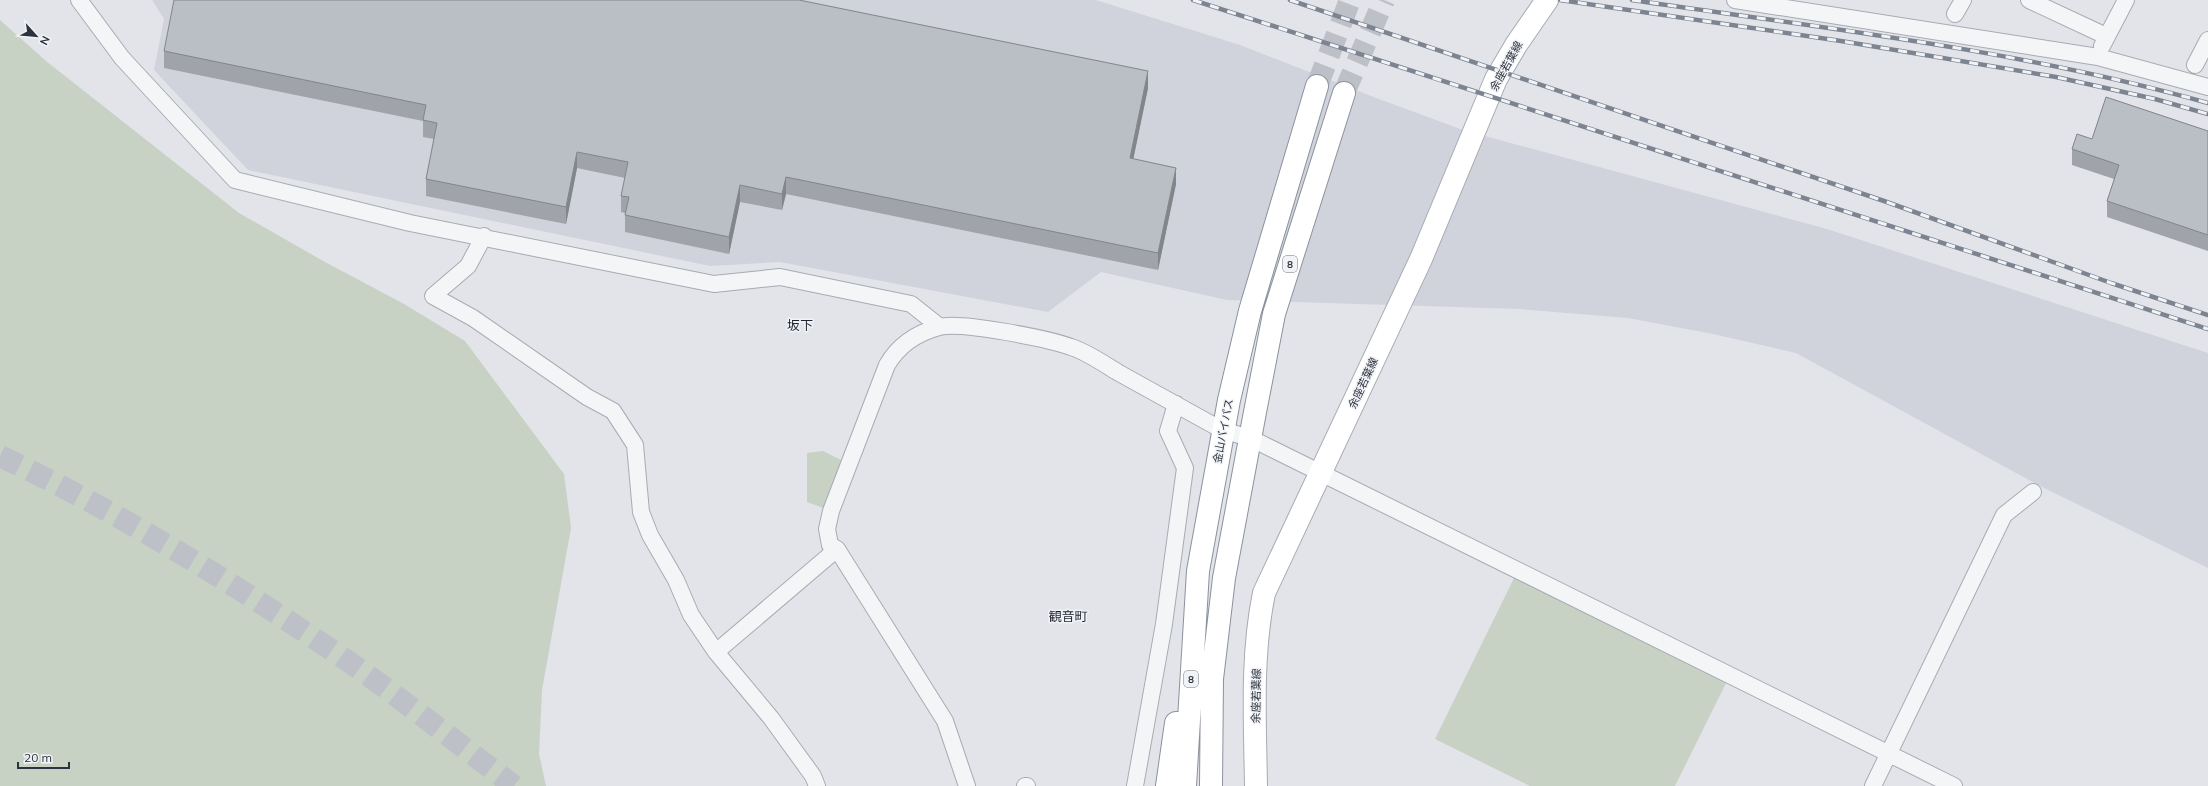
<svg xmlns="http://www.w3.org/2000/svg" width="2208" height="786" viewBox="0 0 2208 786" font-family="Mulish,'Noto Sans JP',sans-serif">
  <rect width="100%" height="100%" fill="#e2e4e9"/>
  <path fill="#d0d3db" d="M152,0h944l144,45 139,54 84,31 364,99 381,124v215l-168,-82 -244,-133 -83,-19 -85,-16 -109,-9 -292,-9 -126,-28 -53,40 -268,-50 -70,4 -462,-96 -94,-100 10,-51z"/>
  <path fill="#c7d2c4" d="M0,20l46,41 193,152 86,49 79,42 61,37 99,133 7,54 -29,162 -3,64 7,32h-546z
    M823,451l20,10 -17,48 -19,-7v-49z
    M1517,572l212,105 -54,109h-145l-95,-47z"/>
  <g fill="none" stroke-linecap="round" stroke-linejoin="round">
    <path stroke="#bec0c7" stroke-width="22" stroke-dasharray="22 11" stroke-linecap="butt" d="M1317,86l33,-86
      M1344,93l40,-93
      M0,456c123,58 240,131 352,208 55,39 108,81 162,122"/>
    <g stroke="#a8abb3" stroke-width="18">
      <path id="minor" d="M79,0l43,58 113,122 175,43 304,61 66,-7 131,27 29,23
        M1735,0l363,57 110,30
        M2029,0l77,36
        M1955,14l8,-14
        M2102,46l24,-46
        M2195,65l13,-25
        M484,236l-16,30 -35,30 40,22 114,79 26,14 22,34 6,67 9,23 26,45 15,35 25,37 55,66 42,58 4,10
        M716,652l121,-103
        M967,786l-22,-65 -108,-172 -7,-4 -3,-16 4,-18 56,-146c11,-19 30,-32 52,-38 21,-6 110,12 132,20 16,5 33,17 48,26 34,19 69,38 103,57l28,8 704,348
        M1025,786h2
        M1135,786l29,-162 21,-156 -17,-37 8,-27
        M1873,786l131,-271 29,-23"/>
    </g>
    <g stroke="#a8abb3" stroke-width="24">
      <path id="secondary" d="M1256,786c-1,-64 -5,-130 8,-193l157,-334 75,-180 20,-34 31,-45"/>
    </g>
    <g stroke="#8b929e" stroke-width="24">
      <path id="trunk" d="M1167,786l9,-63
        M1185,786l13,-215 31,-171 21,-89 67,-225
        M1211,786l1,-107 12,-101 31,-166 19,-98 70,-221"/>
    </g>
    <use href="#minor" stroke="#f4f5f7" stroke-width="16"/>
    <use href="#secondary" stroke="#fff" stroke-width="22"/>
    <use href="#trunk" stroke="#fff" stroke-width="22"/>
    <g stroke="#7d8491" stroke-width="4.5">
      <path id="rail" d="M1193,0l1015,329
        M1290,0l594,201 227,82 97,32
        M1560,0l281,41 215,36 99,22 53,15
        M1632,0c192,28 388,50 576,103"/>
    </g>
    <use href="#rail" stroke="#f1f3f6" stroke-width="3" stroke-dasharray="9" stroke-linecap="butt"/>
  </g>
  <path fill="#a0a3a9" d="M164,51l984,37 -15,71 43,25 -18,86 -372,-76 -4,16 -42,-8 -11,52 -104,-22v-19l-4,-1v-16l4,-18 -48,-10 -11,56 -140,-28v-17l8,-40 -11,-2v-16l-259,-53z
    M2208,131v120l-101,-34v-16l7,-22 -42,-14v-16l20,-10z"/>
  <path fill="#82858a" d="M1148,71v17l-18,87v-17z
    M577,152v16l-11,56v-17z
    M1176,168v16l-18,86v-17z
    M786,177v17l-4,16v-16z
    M740,185v17l-11,52v-17z"/>
  <path fill="#babec5" stroke="#82858a" d="M174,0h625l349,71 -18,87 46,10 -18,85 -372,-76 -4,17 -42,-9 -11,52 -104,-22 4,-18 -8,-1 7,-34 -51,-10 -11,55 -140,-28 11,-56 -14,-3 3,-15 -262,-54z
    M2106,97l102,34v104l-101,-34 12,-36 -47,-16 5,-15 15,5z"/>
  <g text-anchor="middle" stroke-width="3" stroke-linejoin="round" paint-order="stroke">
    <g fill="#f1f3f6" stroke="#676c76" stroke-width="1">
      <rect x="1283" y="256" width="14" height="16" rx="3"/>
      <rect x="1184" y="671" width="14" height="16" rx="3"/>
    </g>
    <g font-size="10" font-weight="bold" fill="#2c323f">
      <text x="1290" y="268">8</text>
      <text x="1191" y="683">8</text>
    </g>
    <g font-size="11" fill="#2c323f" stroke="#f1f3f6">
      <text transform="translate(1506 66) rotate(-61)" y="4">余座若葉線</text>
      <text transform="translate(1363 383) rotate(-65)" y="4">余座若葉線</text>
      <text transform="translate(1223 431) rotate(-79)" y="4">金山バイパス</text>
      <text transform="translate(1256 696) rotate(-89)" y="4">余座若葉線</text>
    </g>
    <g font-size="13" fill="#1e2330" stroke="#f1f3f6">
      <text x="800" y="330">坂下</text>
      <text x="1068" y="621">観音町</text>
    </g>
  </g>
  <g transform="translate(36 36) rotate(117)" stroke="#f1f3f6" stroke-width="3" paint-order="stroke">
  <path d="M0-3L7 15L0 10L-7 15Z" fill="#2c323f"/>
  <text y="-6" font-size="11" font-weight="bold" text-anchor="middle" fill="#2c323f">N</text>
  </g>
  <path d="M18 762v6h51v-6" fill="none" stroke="#2c323f" stroke-width="2"/>
  <text x="24" y="762" font-size="12" fill="#2c323f" stroke="#f1f3f6" stroke-width="3" paint-order="stroke">20 m</text>
</svg>
